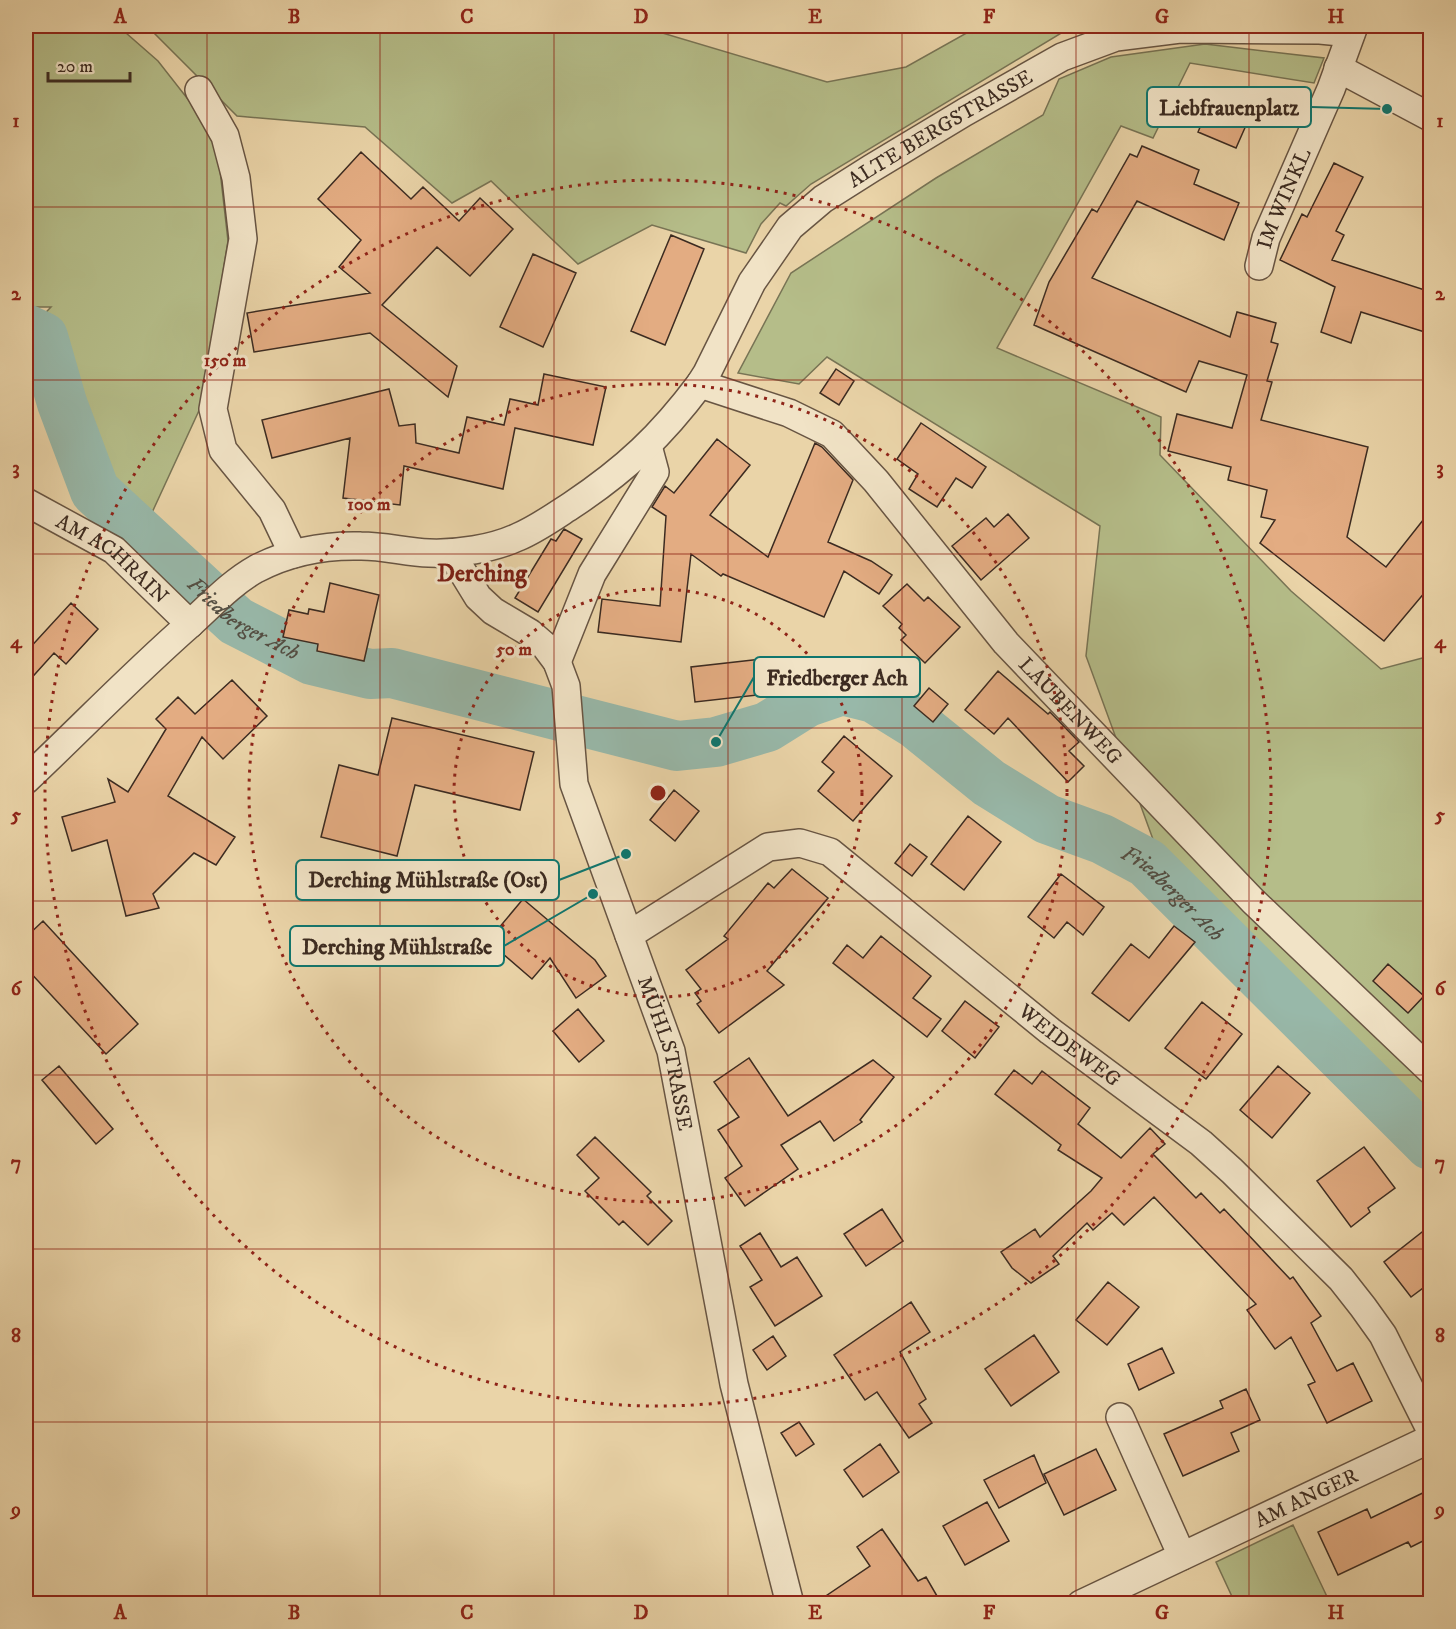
<svg xmlns="http://www.w3.org/2000/svg" width="1456" height="1629" viewBox="0 0 1456 1629" font-family="'IM FELL DW Pica',serif">
  <rect width="100%" height="100%" fill="#ead4a8"/>
  <filter id="stains"><feTurbulence type="fractalNoise" baseFrequency=".00333" numOctaves="4"/><feColorMatrix values="0 0 0 0 .2 0 0 0 0 .09 0 0 0 0 .02 0 0 0 .5 -.17"/></filter>
  <radialGradient id="worn" r=".72"><stop offset=".6" stop-color="#630" stop-opacity="0"/><stop offset="1" stop-color="#630" stop-opacity=".3"/></radialGradient>
  <path fill="#b5bd89" stroke="#787455" stroke-width="1.5" d="M26,26h92l40,35 58,74 12,106 -26,163 -58,126 -10,16 -50,-52 -30,-75 -17,-59 -11,-9v-18l25,-26h-25z
    M147,26h492l188,56 79,-15 73,-41h94l-262,158 -25,22 -6,-3 -19,21 -15,29 -94,-28 -74,39 -87,-83 -39,22 -87,-76 -128,-11z
    M1205,44l119,14 -10,25 -124,-20 -37,75 -32,-12 -124,222 164,69 -1,38 131,136 90,78 49,-13v477l-261,-250 -83,-227 14,-130 -273,-169 -28,27 -61,-11 53,-100 145,-95 107,-63 16,-36 52,-22z
    M1293,1525l37,78h-95l-19,-41z"/>
  <g fill="none" stroke-linecap="round" stroke-linejoin="round">
    <path stroke="#98b8a9" stroke-width="50" id="s1" d="M26,329l17,8 19,66 33,88 141,130 76,39 58,14 22,-1 285,73 39,-4 51,-15 40,-25 35,-12 32,8 42,26 73,59 58,36 55,20 45,24 283,282"/>
  </g>
  <path fill="#e3ac82" stroke="#3c2b21" stroke-width="1.5" d="M1216,89l39,16 -19,43 -38,-16z
    M1142,146l57,24 -5,14 45,19 -15,37 -87,-39 -45,77 138,59 7,-25 39,11 -5,19 7,2 -11,37 5,1 -11,38 107,27 -21,90 39,30 45,-57v75l-47,56 -124,-98 15,-23 -14,-3 6,-27 -39,-10 3,-13 -63,-16 9,-37 55,14 15,-53 -48,-14 -13,31 -152,-67 15,-43 43,-73 5,3 33,-58 7,3z
    M361,152l50,47 12,-12 36,34 21,-23 33,31 -43,47 -33,-29 -55,58 75,61 -9,31 -78,-64 -116,19 -7,-39 123,-20 -31,-26 22,-27 -43,-41z
    M1334,163l29,14 -27,54 8,4 -12,25 99,32v42l-70,-22 -10,31 -30,-11 14,-45 -55,-27 22,-46 5,3z
    M671,235l33,14 -39,96 -34,-14z
    M533,254l43,19 -33,74 -43,-20z
    M836,369l18,12 -15,24 -19,-12z
    M544,374l62,13 -13,58 -78,-17 -12,61 -99,-23 -4,39 -57,-7 7,-60 -78,20 -10,-38 127,-31 10,37 16,-2 1,19 43,10 8,-36 37,8 6,-26 28,6z
    M921,423l65,44 -14,21 -16,-10 -19,29 -28,-18 9,-15 -21,-15z
    M717,439l33,26 -40,50 58,42 47,-114 7,4 31,33 -25,62 43,19 21,14 -13,19 -35,-23 -20,46 -101,-43 -2,2 -30,-22 -10,88 -83,-10 4,-33 58,7 6,-90 -14,-9 13,-21 9,7z
    M1008,514l21,24 -48,42 -29,-34 34,-28 8,9z
    M564,529l18,10 -44,73 -23,-14 36,-59 5,2z
    M330,583l49,12 -15,66 -47,-10 1,-7 -35,-7 6,-27 19,4 1,-5 15,3z
    M907,584l17,17 4,-4 32,30 -35,36 -24,-23 5,-5 -7,-7 3,-4 -19,-18z
    M71,603l27,26 -32,35 -12,-11 -28,31v-32z
    M771,658l4,35 -80,9 -4,-35z
    M998,671l50,43 2,-2 29,30 -10,9 15,15 -16,16 -60,-64 -14,16 -29,-24z
    M232,680l35,36 -44,43 -21,-22 -34,59 67,41 -19,28 -22,-12 -41,41 6,14 -33,8 -19,-76 -35,11 -10,-34 53,-15 -7,-23 20,13 38,-63 -10,-10 22,-22 17,17z
    M929,688l19,16 -15,18 -19,-16z
    M392,718l142,34 -14,58 -105,-25 -18,71 -76,-19 18,-72 39,10z
    M844,736l48,40 -39,45 -35,-30 16,-19 -12,-10z
    M674,790l25,21 -24,30 -25,-21z
    M968,816l33,26 -37,48 -33,-26z
    M910,844l17,13 -15,19 -17,-13z
    M792,869l36,29 -61,73 17,14 -65,48 -22,-29 4,-3 -6,-8 6,-4 -15,-19 42,-31 -4,-3 44,-53 6,5z
    M1061,874l43,33 -21,28 -16,-13 -13,16 -26,-21z
    M523,899l72,61 11,16 -30,22 -26,-40 -18,21 -44,-38z
    M43,921l95,103 -32,30 -80,-86v-31z
    M1174,926l21,16 -66,79 -37,-28 39,-49 18,14z
    M881,936l50,40 -18,22 28,21 -14,18 -94,-74 14,-18 16,13z
    M1388,964l36,32 -16,17 -35,-32z
    M965,1001l34,26 -24,31 -33,-27z
    M1202,1002l40,32 -36,45 -41,-31z
    M578,1009l26,32 -25,21 -26,-31z
    M749,1058l39,58 85,-56 21,17 -34,43 2,2 -28,19 -14,-20 -39,24 17,24 -53,37 -20,-28 17,-12 -24,-36 21,-13 -25,-35z
    M59,1066l54,63 -17,15 -54,-64z
    M1278,1066l32,27 -38,45 -32,-28z
    M1014,1070l18,14 10,-13 48,37 -12,16 43,34 29,-30 15,16 -12,10 43,44 5,-5 19,20 4,-4 66,70 3,-2 28,39 -10,7 26,48 16,-8 19,38 -45,22 -19,-38 7,-3 -24,-45 -16,12 -28,-39 9,-6 -102,-107 -30,28 -12,-12 -19,17 -6,-7 -34,33 6,8 -28,19 -19,-15 -11,-16 34,-23 5,8 51,-46 11,-13 -44,-28 3,-5 -66,-51z
    M595,1137l56,55 -4,4 25,25 -24,24 -25,-24 -4,4 -34,-34 14,-13 -22,-23z
    M1364,1147l31,41 -27,20 2,4 -19,15 -34,-46z
    M882,1209l21,32 -37,25 -22,-32z
    M1431,1225v57l-20,15 -27,-35z
    M760,1233l21,34 16,-10 25,39 -47,30 -25,-39 12,-7 -22,-34z
    M1108,1282l31,25 -32,38 -31,-25z
    M911,1302l19,30 -30,20 26,47 -7,5 13,19 -23,15 -32,-46 -12,8 -31,-45z
    M1034,1335l25,37 -48,34 -26,-37z
    M773,1336l13,20 -19,14 -14,-20z
    M1162,1348l12,25 -35,17 -11,-26z
    M1246,1389l14,31 -29,13 8,18 -56,25 -19,-42 59,-26 -3,-7z
    M799,1422l15,22 -18,12 -15,-23z
    M880,1444l19,28 -36,25 -19,-27z
    M1096,1449l20,41 -52,25 -20,-41z
    M1034,1455l12,28 -47,25 -15,-28z
    M1431,1489v48l-20,10 -3,-5 -70,33 -20,-43 49,-23 4,9z
    M987,1502l22,39 -44,24 -22,-39z
    M882,1529l36,52 8,-4 11,19 -6,3 3,5h-120l56,-38 -13,-19z"/>
  <g fill="none" stroke-linecap="round" stroke-linejoin="round">
    <g stroke="#685543" stroke-width="30">
      <g id="minor">
        <path d="M1338,68l92,49"/>
        <path d="M199,90l26,46 11,42 7,61 -30,170 10,41 49,60 21,44"/>
        <path id="s2" d="M1259,266l7,-28 65,-149 23,-63"/>
        <path id="s3" d="M700,384l89,29 43,21 44,47 130,162 247,258 177,169"/>
        <path id="s4" d="M26,502l88,48 76,74"/>
        <path id="s5" d="M451,553l27,44 15,14 37,22 15,13 12,16 9,24 8,98 97,267 63,333 56,220"/>
        <path d="M557,662l35,-88 63,-102 -7,-26"/>
        <path id="s6" d="M26,780c55,-52 107,-106 164,-156 21,-19 41,-41 66,-55 32,-17 69,-24 105,-23 23,0 45,6 68,7 28,1 63,-4 89,-16 19,-8 37,-21 54,-32 54,-36 89,-69 128,-121l7,-11 45,-91 38,-55 33,-28 49,-31 93,-56 97,-55 54,-20 64,-8 140,1 31,3"/>
        <path id="s7" d="M629,935l139,-88 32,-4 30,9 220,179 151,112 31,28 109,108 22,28 20,28 47,94"/>
        <path d="M1120,1417l62,139"/>
        <path id="s8" d="M1081,1604l349,-165"/>
      </g>
    </g>
    <use href="#minor" stroke="#f1e3c6" stroke-width="27"/>
  </g>
  <path fill="none" stroke="#8f2418" stroke-width="1.5" stroke-opacity="0.55" d="M207,26v1578M380,26v1578M554,26v1578M728,26v1578M902,26v1578M1076,26v1578M1249,26v1578M26,207h1404M26,380h1404M26,554h1404M26,728h1404M26,901h1404M26,1075h1404M26,1249h1404M26,1422h1404"/>
  <g fill="none" stroke="#8f2418" stroke-width="3" stroke-dasharray="3 6">
    <circle cx="658" cy="793" r="204"/>
    <circle cx="658" cy="793" r="409"/>
    <circle cx="658" cy="793" r="613"/>
  </g>
  <g text-anchor="middle" stroke-width="6" stroke-linejoin="round" paint-order="stroke">
    <g font-size="21" fill="#3c2b21" stroke="#f1e3c6">
      <text dy="7" stroke="none"><textPath href="#s6" startOffset="1182">ALTE BERGSTRASSE</textPath></text>
      <text dy="7" stroke="none"><textPath href="#s2" startOffset="72">IM WINKL</textPath></text>
      <text dy="7" stroke="none"><textPath href="#s4" startOffset="104">AM ACHRAIN</textPath></text>
      <text dy="7" stroke="none"><textPath href="#s3" startOffset="507">LAUBENWEG</textPath></text>
      <text dy="7" stroke="none"><textPath href="#s7" startOffset="536">WEIDEWEG</textPath></text>
      <text dy="7" stroke="none"><textPath href="#s5" startOffset="564">MÜHLSTRASSE</textPath></text>
      <text dy="7" stroke="none"><textPath href="#s8" startOffset="249">AM ANGER</textPath></text>
    </g>
    <g font-size="22" font-style="italic" fill="#534e43" stroke="#f1e3c6">
      <text dy="8" stroke="none"><textPath href="#s1" startOffset="378">Friedberger Ach</textPath></text>
      <text dy="8" stroke="none"><textPath href="#s1" startOffset="1404">Friedberger Ach</textPath></text>
    </g>
    <g font-size="24" font-weight="bold" fill="#7a1f14" stroke="#f1e3c6">
      <text x="482" y="581">Derching</text>
    </g>
  </g>
  <circle cx="658" cy="793" r="9" fill="#8f2418" stroke="#f1e3c6" stroke-width="3"/>
  <g font-size="18" text-anchor="middle" font-weight="bold" fill="#8f2418" stroke="#f1e3c6" stroke-width="6" stroke-linejoin="round" paint-order="stroke">
    <text x="225" y="366">150 m</text>
    <text x="369" y="510">100 m</text>
    <text x="514" y="655">50 m</text>
  </g>
  <path fill="none" stroke="#0f766e" stroke-width="2" d="M1387 109L1311 107M716 742L754 677M626 854L559 880M593 894L504 946"/>
  <g fill="#0f766e" stroke="#f1e3c6" stroke-width="2">
    <circle cx="1387" cy="109" r="6"/>
    <circle cx="716" cy="742" r="6"/>
    <circle cx="626" cy="854" r="6"/>
    <circle cx="593" cy="894" r="6"/>
  </g>
  <g fill="#f1e3c6" stroke="#0f766e" stroke-width="2">
    <rect x="1147" y="87" width="164" height="40" rx="6"/>
    <rect x="754" y="657" width="166" height="40" rx="6"/>
    <rect x="296" y="860" width="263" height="40" rx="6"/>
    <rect x="290" y="926" width="214" height="40" rx="6"/>
  </g>
  <g font-size="22" text-anchor="middle" font-weight="bold" fill="#3c2b21">
    <text x="1229" y="115">Liebfrauenplatz</text>
    <text x="837" y="685">Friedberger Ach</text>
    <text x="428" y="887">Derching Mühlstraße (Ost)</text>
    <text x="397" y="954">Derching Mühlstraße</text>
  </g>
  <rect width="1456" height="1629" fill="none" stroke="#ead4a8" stroke-width="66"/>
  <path d="M48 72v9h82v-9" fill="none" stroke="#3c2b21" stroke-width="3"/>
  <text x="57" y="72" font-size="18" fill="#3c2b21" stroke="#f1e3c6" stroke-width="4.5" paint-order="stroke">20 m</text>
  <rect x="33" y="33" width="1390" height="1563" fill="none" stroke="#8f2418" stroke-width="2"/>
  <g font-size="20" text-anchor="middle" font-weight="bold" fill="#8f2418">
    <text x="120" y="23">A</text>
    <text x="294" y="23">B</text>
    <text x="467" y="23">C</text>
    <text x="641" y="23">D</text>
    <text x="815" y="23">E</text>
    <text x="989" y="23">F</text>
    <text x="1162" y="23">G</text>
    <text x="1336" y="23">H</text>
    <text x="16" y="127">1</text>
    <text x="1440" y="127">1</text>
    <text x="16" y="300">2</text>
    <text x="1440" y="300">2</text>
    <text x="16" y="474">3</text>
    <text x="1440" y="474">3</text>
    <text x="16" y="648">4</text>
    <text x="1440" y="648">4</text>
    <text x="16" y="821">5</text>
    <text x="1440" y="821">5</text>
    <text x="16" y="995">6</text>
    <text x="1440" y="995">6</text>
    <text x="16" y="1169">7</text>
    <text x="1440" y="1169">7</text>
    <text x="16" y="1342">8</text>
    <text x="1440" y="1342">8</text>
    <text x="16" y="1516">9</text>
    <text x="1440" y="1516">9</text>
    <text x="120" y="1619">A</text>
    <text x="294" y="1619">B</text>
    <text x="467" y="1619">C</text>
    <text x="641" y="1619">D</text>
    <text x="815" y="1619">E</text>
    <text x="989" y="1619">F</text>
    <text x="1162" y="1619">G</text>
    <text x="1336" y="1619">H</text>
  </g>
  <rect width="100%" height="100%" filter="url(#stains)"/>
  <rect width="100%" height="100%" fill="url(#worn)"/>
</svg>
